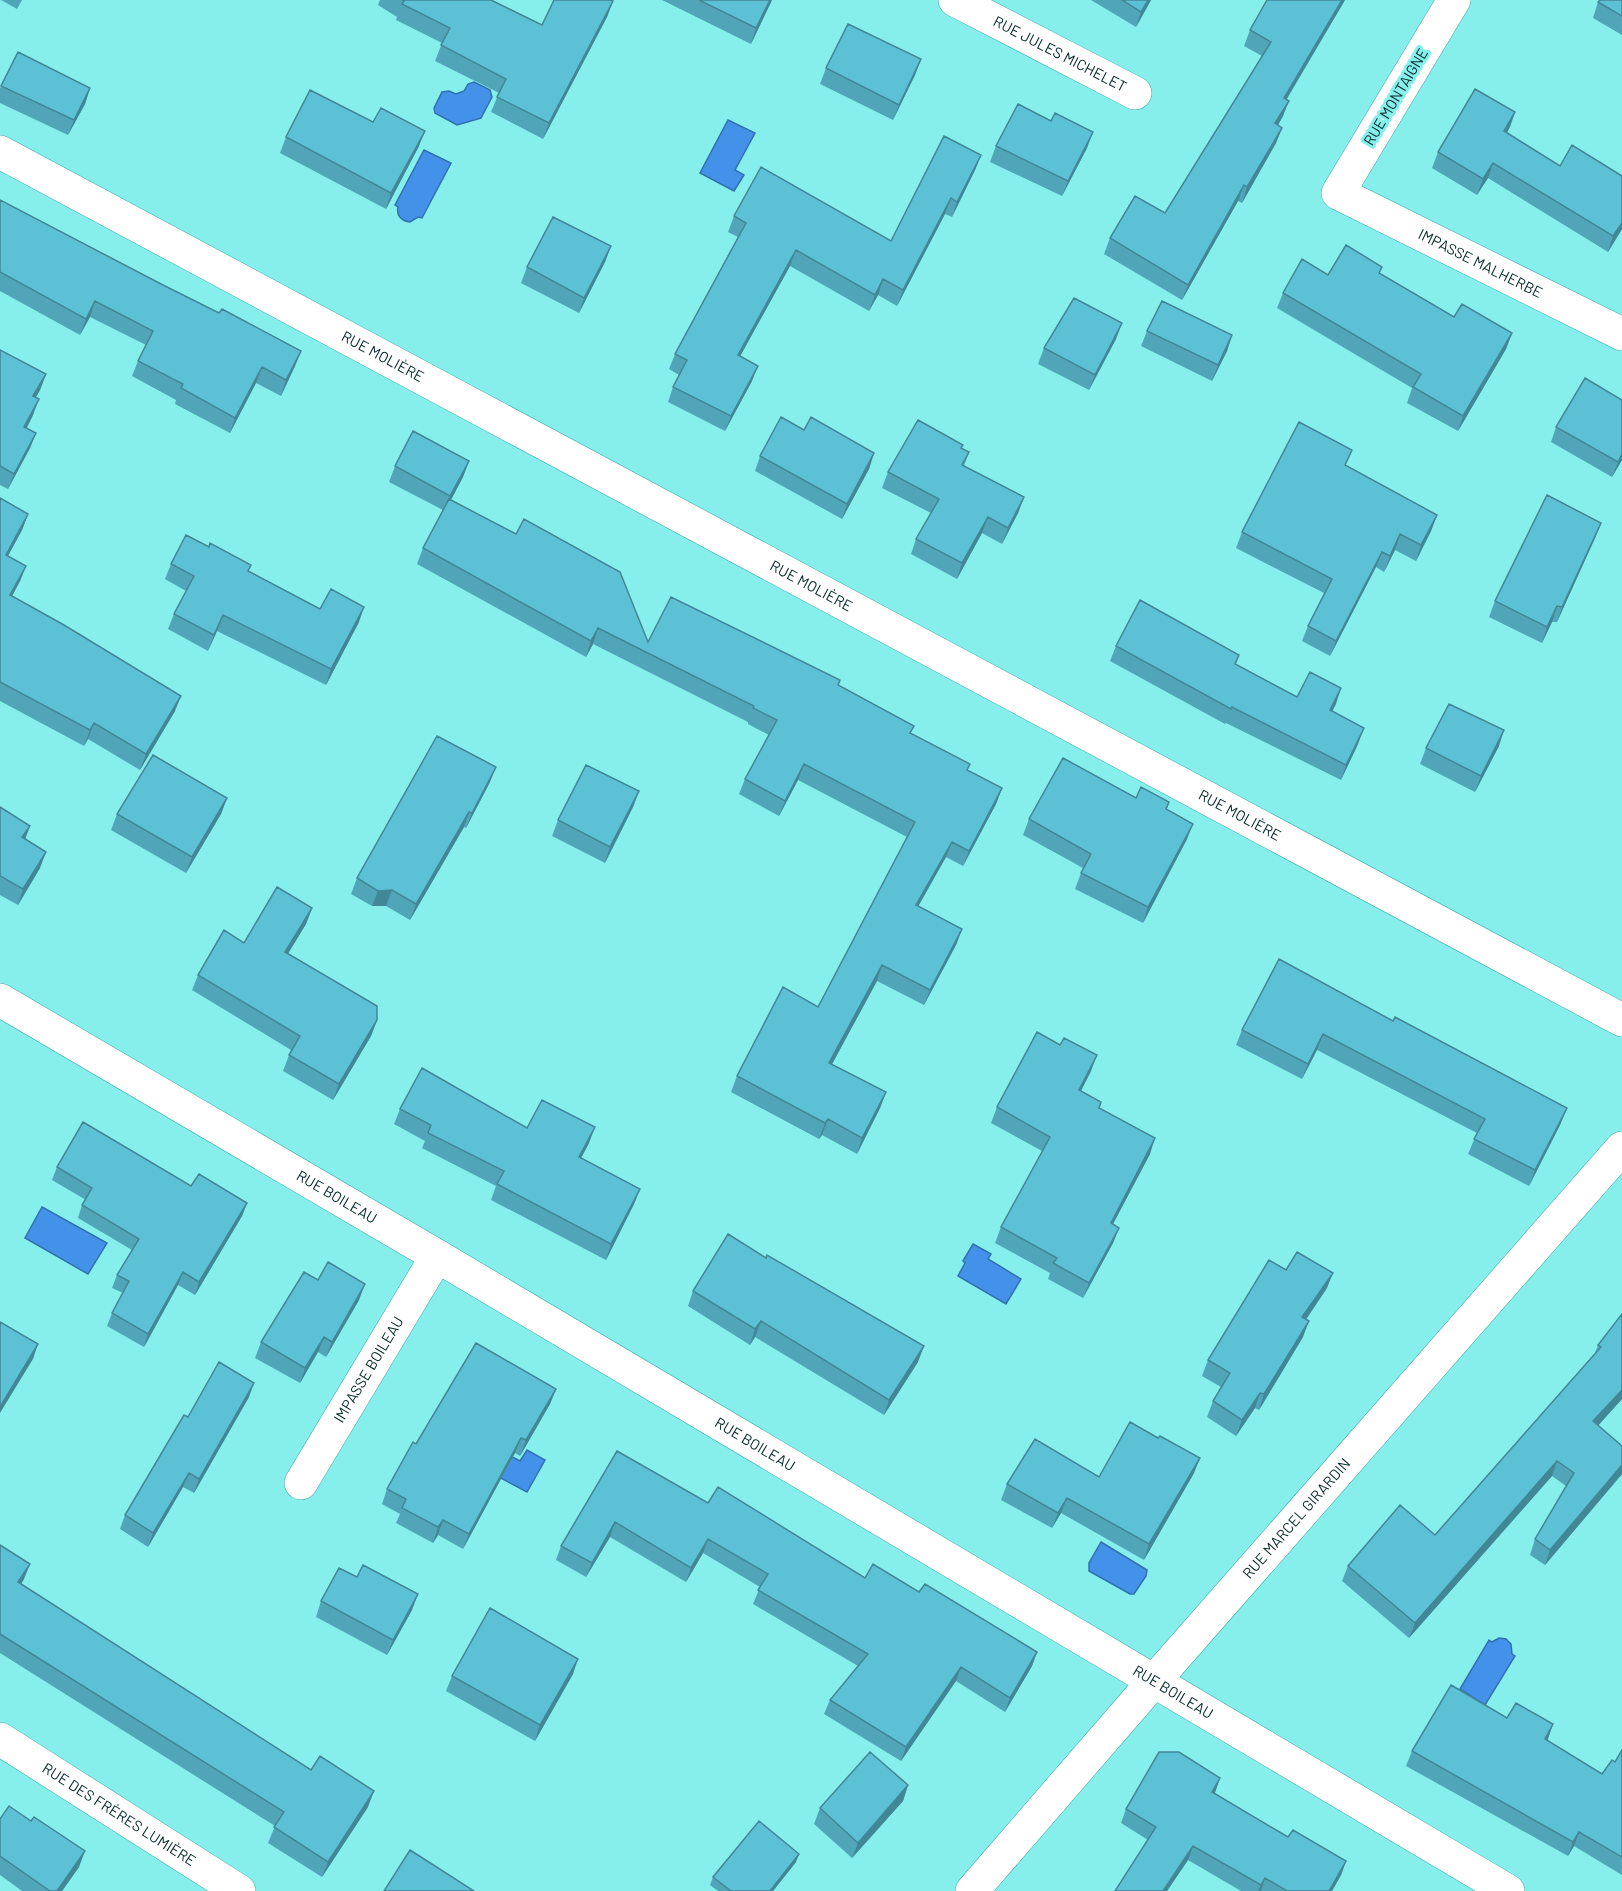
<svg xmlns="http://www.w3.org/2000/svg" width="1622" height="1891" viewBox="0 0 1622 1891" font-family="Barlow,sans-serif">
  <rect width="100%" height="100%" fill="#86efec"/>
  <path fill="#4391e9" stroke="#3072af" stroke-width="1.5" d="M474,82l16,8 2,7 -11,21 -24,7 -22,-12 -1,-5 8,-16 7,-1 7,3 8,-3 4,-7z
    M728,120l27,13 -20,37 9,5 -10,16 -34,-18z
    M424,150l27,13 -29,55 -4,-1 -8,5c-8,-1 -14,-6 -12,-15l-3,-2z
    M42,1207l65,36 -19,31 -63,-36z
    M973,1244l18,10 -3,5 33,20 -15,25 -48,-28 7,-13 -2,-2z
    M488,1444l32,17 7,-11 18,10 -18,32 -51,-27z
    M1101,1542l46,28 -1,6 -12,18h-4l-41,-23v-8z
    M1499,1638l7,1 5,5 1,10 3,2 -30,49 -25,-16 29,-49 3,2z"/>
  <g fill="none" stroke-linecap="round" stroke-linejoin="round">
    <g stroke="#3caaa8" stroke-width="34">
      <g id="minor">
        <path id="s1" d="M955,0l180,93"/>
        <path id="s2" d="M1454,0l-116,193 284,141"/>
        <path id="s3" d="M0,152l1622,868"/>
        <path id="s4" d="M0,1000l437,256 1071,635"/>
        <path id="s5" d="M301,1483l136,-227"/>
        <path id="s6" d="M0,1739l239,152"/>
        <path id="s7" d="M972,1891l182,-210 468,-533"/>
      </g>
    </g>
    <use href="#minor" stroke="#fff" stroke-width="33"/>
  </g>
  <path fill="#50a6b8" d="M1,0h21l-5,9z
    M380,0h111l51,25 71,-24 -6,16 -64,122 -52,-27 8,-19 -64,-32 7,-18 -46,-23 1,-3 -19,-12z
    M662,0h110l-21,44z
    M1091,0h60l-15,27z
    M1267,0h78l-58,99 -4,17 -5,9 4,3 -6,15 -34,60 -4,-2 -56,99 -78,-46 6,-16 55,-25 97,-157 -18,-10 6,-16z
    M1622,0v35l-29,-17 5,-16z
    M921,59l-6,16 -22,45 -73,-36 6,-16z
    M1,86l89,2 -5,16 -17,31 -68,-32v-14z
    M1515,112l-8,21 53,33 62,63 -14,23 -120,-74 -11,17 -45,-27 6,-16z
    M286,137l133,9 -33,63 -106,-56z
    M996,146l91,2 -25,48 -72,-34z
    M981,155l-6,15 -23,47 -7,-3 -48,92 -19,-11 -9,16 -79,-45 -50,90 12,25 -27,50 -57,-29 5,-15 6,-12 -10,-6 6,-15 63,-117 -10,-5 6,-16 157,25z
    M0,200l163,85 56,28 82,38 -6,15 -14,30 -25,-13 -26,50 -55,-29 1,-4 -44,-24 6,-15 8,-16 -56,-28 -10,18 -80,-44z
    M611,246l-6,16 -26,51 -58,-30 6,-16z
    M1382,267l-3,6 75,44 58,16 -6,16 -48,82 -51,-28 5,-15 -135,-80 6,-15 45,-18z
    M1147,331l85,4 -5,16 -15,30 -71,-35z
    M1116,339l-27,51 -51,-26 6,-16z
    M0,350l46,24 -6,16 -4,7 -3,18 -6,13 9,5 -6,15 -22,41 -8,-4z
    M1556,427l66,33 -10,17 -61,-35z
    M804,430l70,23 -5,16 -27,50 -87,-48 5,-15z
    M961,448l8,4 -5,14 60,31 -6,16 -16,31 -20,-11 -25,46 -46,-25 5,-15 15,-26 -49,-25 6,-16z
    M469,461l-6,16 -12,23 197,142 192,38 -2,6 130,85 34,17 -6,16 -33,62 -17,-9 -28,49 44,23 -6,16 -32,60 -47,-24 -45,83 54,28 -6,16 -23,46 -35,-19 -3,4 -88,-47 6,-16 81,-69 89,-170 -109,-57 -19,36 -40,-22 6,-15 24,-44 -21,-11v-2l-155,-78 -7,13 -169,-93 6,-16 20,-38 -54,-28 6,-16z
    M1346,466l91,49 -6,16 -15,30 -21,-11 -11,22 -8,-5 -46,89 -28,-15 6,-15 16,-33 -88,-45 6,-16z
    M0,498l28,16 -6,16 -14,26 18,10 -6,15 -8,15 163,115 -35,59 -52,-31 -4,7 -84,-45z
    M1601,523l-6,15 -38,84h-5l-10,21 -53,-26 6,-16z
    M171,564l78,8 71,37 39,13 -33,63 -109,-54 -9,20 -40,-22 6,-15 12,-23 -21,-12z
    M1116,646l123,9 -3,9 61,33 44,-9 -9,23 26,33 -17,36 -115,-57 -1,1 -115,-63z
    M1499,746l-24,46 -55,-28 6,-16z
    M490,782l-24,46 -2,-1 -54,93 -24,-14h-14l-21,-12 6,-16z
    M639,791l-6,16 -28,56 -53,-27 6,-16z
    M227,798l-6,16 -35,59 -75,-43 6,-16z
    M1136,798l33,4 -2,7 20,30 -44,84 -68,-34 8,-21 -60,-33 6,-16z
    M0,807l30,19 -5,13 15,29 -22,37 -18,-10z
    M312,908l-6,16 -18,29 89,67 -6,16 -38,64 -50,-29 8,-21 -99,-60 6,-15 46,-32z
    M1279,959l282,164 -32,63 -61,-32 9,-21 -160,-83 -15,29 -66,-34 6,-15z
    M1091,1071l-10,20 20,11 -2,6 51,46 -37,70 6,4 -6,15 -30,55 -35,-19 2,-6 -55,-30 6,-16 41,-76 -51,-28 6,-16z
    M400,1109l127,19 62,15 -8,15 59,31 -6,15 -28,56 -115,-60 5,-14 -74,-38 3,-7 -31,-17z
    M57,1167l134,19 56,17 -5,13 -47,79 -17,-10 -34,62 -37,-21 5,-13 11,-20 -11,-5 5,-13 15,-25 -54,-32 4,-13 4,-5 -34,-20z
    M1286,1270l41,18 -21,31 -3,18 -44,73 -4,-2 -19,28 -29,-19 6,-16 8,-14 -19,-11 6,-16z
    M318,1280l41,20 -33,57 -8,-5 -18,31 -45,-25 6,-16z
    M693,1291l225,71 -34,53 -129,-78 -5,8 -62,-39z
    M1622,1314v85l-24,26 24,21v28l-77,91 -15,-10 5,-16 31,-53 -14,-10 -143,162 -67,-57 6,-15 87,-31 160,-182 3,-8z
    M556,1389l-6,15 -30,52 -5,-3 -52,96 -25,-14 -5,8 -37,-20 4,-9 -18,-10 5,-15 29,-45z
    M249,1397l-55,96 -11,-6 -35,60 -28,-18 5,-14 63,-98z
    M1158,1438l36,35 -50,87 -83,-47 -9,15 -51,-28 6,-16 92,-7z
    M617,1451l91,52 157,75 54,14 118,60 -5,14 -27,46 -49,-31 -55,80 -77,-47 6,-14 28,-34 -105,-62 7,-17 -57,-34 -17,29 -76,-45 -24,40 -30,-17 5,-14z
    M0,1545l24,34 -3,5 347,223 -46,70 -54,-34 7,-17 -275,-173z
    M321,1601l91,9 -25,45 -71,-38z
    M573,1674l-38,67 -89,-50 6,-15z
    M1507,1718l41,21 -1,2 55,33 13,-12 7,-12v125l-48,-29 -6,10 -162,-90 6,-15z
    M908,1785l-5,16 -51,57 -38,-34 6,-16z
    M1214,1794l74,43 58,24 -5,14 -9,16h-91l-53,-31 -21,31h-52l33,-51 -27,-17 5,-14z
    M0,1819l79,48 -17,24h-40l-22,-16z
    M796,1862l-23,29h-55l-8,-6 3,-8z"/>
  <path fill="#418796" d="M770,0h2l-21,44 5,-16z
    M1148,0h3l-15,27 5,-15z
    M1342,0h3l-67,113 6,-15z
    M613,1l-6,16 -64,122 6,-16z
    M921,59l-6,16 -22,45 6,-15z
    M90,88l-5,16 -17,31 6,-15z
    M1289,101l-6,15 -13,23 5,-16z
    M1515,112l-5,15 -11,20 5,-16z
    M1282,128l-6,15 -34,60 5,-16z
    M425,131l-6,15 -33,63 5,-16z
    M1093,132l-6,16 -25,48 6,-15z
    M981,155l-6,15 -23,47 5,-15z
    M1493,163l-5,15 -11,17 6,-16z
    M1244,185l-6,16 -56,99 6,-15z
    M951,198l-6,16 -48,92 6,-16z
    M1622,223v6l-14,23 5,-16z
    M611,246l-6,16 -26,51 5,-15z
    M796,250l-6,16 -58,105 6,-16z
    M883,279l-5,16 -9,16 6,-16z
    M95,301l-5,16 -10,18 6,-16z
    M1122,323l-6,16 -27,51 6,-15z
    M1512,333l-6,16 -48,82 5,-15z
    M1232,335l-5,16 -15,30 6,-16z
    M301,351l-6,15 -14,30 5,-16z
    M758,366l-6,15 -27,50 6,-15z
    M262,367l-6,16 -26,50 5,-15z
    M46,374l-6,16 -12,21 5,-15z
    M39,399l-6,16 -14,27 5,-15z
    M36,433l-6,15 -22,41 6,-15z
    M874,453l-5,16 -27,50 5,-15z
    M1622,454v6l-10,17 6,-15z
    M469,461l-6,16 -18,34 5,-15z
    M1024,497l-6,16 -16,31 6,-16z
    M28,514l-6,16 -22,40 6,-15z
    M1437,515l-6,16 -15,30 5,-16z
    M988,517l-6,16 -25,46 5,-16z
    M1601,523l-6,15 -38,84 5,-15z
    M1400,534l-5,16 -11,22 6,-16z
    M1382,552l-6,15 -46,89 6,-15z
    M26,566l-6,15 -16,30 6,-16z
    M1557,606l-5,16 -10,21 5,-16z
    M364,607l-5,15 -33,63 5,-16z
    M223,615l-6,16 -9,20 6,-16z
    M598,628l-5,16 -7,13 5,-16z
    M1341,688l-5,16 -11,22 5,-16z
    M181,696l-6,15 -35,59 6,-16z
    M94,723l-6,16 -4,7 6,-16z
    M1364,728l-6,16 -17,36 5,-15z
    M1504,730l-5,16 -24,46 6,-16z
    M804,764l-6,16 -19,36 6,-15z
    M496,767l-6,15 -24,46 6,-15z
    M1002,788l-6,16 -33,62 6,-15z
    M639,791l-6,16 -28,56 5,-16z
    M227,798l-6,16 -35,59 6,-16z
    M469,812l-5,15 -54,93 6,-16z
    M1193,824l-6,15 -44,84 5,-16z
    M30,826l-6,16 -2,-5z
    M952,842l-6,15 -36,64 6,-16z
    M46,852l-6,16 -22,37 5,-16z
    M392,890l-6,16h-14l6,-15z
    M312,908l-6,16 -26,43 5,-15z
    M962,929l-6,16 -32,60 6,-15z
    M882,965l-5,16 -53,98 5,-16z
    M377,1020l-6,16 -38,64 6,-16z
    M1323,1034l-6,16 -15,29 6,-15z
    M1097,1055l-6,16 -18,35 6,-16z
    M886,1092l-6,16 -23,46 5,-16z
    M1567,1108l-6,15 -32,63 6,-16z
    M828,1119l-6,16 -3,4 6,-16z
    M595,1127l-6,16 -16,30 6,-16z
    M1155,1138l-5,16 -45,85 6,-16z
    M640,1189l-6,15 -28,56 5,-16z
    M247,1203l-5,13 -47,79 4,-13z
    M1119,1228l-6,15 -30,55 6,-15z
    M183,1272l-5,13 -34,62 4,-13z
    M1333,1273l-6,15 -30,45 5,-16z
    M365,1284l-6,16 -33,57 6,-15z
    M761,1321l-6,16 -5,8 5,-16z
    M1309,1321l-6,16 -44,73 5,-16z
    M324,1337l-6,15 -18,31 5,-15z
    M38,1344l-5,15 -33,54v-6z
    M924,1346l-6,16 -34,53 5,-15z
    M254,1383l-5,14 -55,96 5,-14z
    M556,1389l-6,15 -30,52 6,-16z
    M1622,1390v9l-34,38 5,-16z
    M1260,1393l-5,15 -19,28 6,-16z
    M521,1438l-6,15 -52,96 6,-15z
    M1200,1458l-6,15 -50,87 5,-16z
    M1557,1461l-5,15 -143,162 6,-15z
    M1622,1465v9l-77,91 5,-15z
    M189,1473l-6,14 -35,60 5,-14z
    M1067,1498l-6,15 -9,15 6,-15z
    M443,1520l-5,15 -5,8 5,-16z
    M615,1522l-5,15 -24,40 6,-14z
    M708,1539l-5,14 -17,29 5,-14z
    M30,1564l-6,15 -11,18 5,-15z
    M418,1594l-6,16 -25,45 6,-15z
    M1037,1652l-5,14 -27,46 5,-14z
    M578,1659l-5,15 -38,67 5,-16z
    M961,1667l-5,14 -55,80 5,-14z
    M1553,1724l-5,15 -9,15 6,-15z
    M1220,1778l-5,15 -9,13 6,-14z
    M908,1785l-5,16 -51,57 6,-15z
    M374,1791l-6,16 -46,70 6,-15z
    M1579,1832l-5,14 -6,10 5,-14z
    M1193,1846l-5,14 -21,31h-4z
    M85,1851l-6,16 -17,24h-5z
    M799,1854l-3,8 -23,29h-3z
    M1346,1861l-5,14 -9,16h-3z
    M1265,1878l-4,13h-3l3,-6z"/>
  <path fill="#5dc1d6" stroke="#418796" stroke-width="1.5" d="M402,0h89l51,25 12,-25h56l3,1 -64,122 -52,-26 9,-18 -65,-34 9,-17 -48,-24 2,-3z
    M699,0h71l-14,28z
    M1122,0h26l-7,12z
    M1267,0h75l-58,98 5,3 -14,22 7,5 -35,59 -3,-2 -56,100 -78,-47 25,-42 30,17 106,-171 -21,-12z
    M1600,0h22v16l-24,-14z
    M848,24l73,35 -22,46 -73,-37z
    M18,52l72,36 -16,32 -73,-34z
    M1475,89l40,23 -11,19 56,35 12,-21 50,31v47l-9,13 -120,-73 -10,16 -45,-27z
    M310,90l63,32 8,-14 44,23 -34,62 -105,-56z
    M1018,104l33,17 4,-8 38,19 -25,49 -72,-35z
    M944,136l37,19 -24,47 -6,-4 -48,92 -20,-11 -8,16 -79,-45 -58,105 20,11 -27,50 -58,-29 14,-27 -12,-6 71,-131 -12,-7 27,-49 130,74z
    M0,200l163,85 56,28 3,-4 79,42 -15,29 -24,-13 -27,51 -54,-30 2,-4 -45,-23 15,-30 -58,-30 -9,18 -86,-47z
    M553,217l58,29 -27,52 -57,-31z
    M1346,245l36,22 -3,6 75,44 8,-13 50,29 -49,83 -50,-29 8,-13 -138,-81 19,-34 26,16z
    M1074,298l48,25 -27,52 -51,-27z
    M1162,301l70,34 -14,30 -71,-34z
    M0,350l46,24 -13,22 6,3 -15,28 12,6 -22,41 -14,-8z
    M1585,378l37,22v54l-4,8 -62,-35z
    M781,417l23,13 7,-13 63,36 -27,51 -87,-48z
    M918,420l45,25 -2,3 8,4 -7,13 62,32 -16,31 -20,-11 -26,46 -46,-24 23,-40 -51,-27z
    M1299,422l53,28 -7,15 92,50 -16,30 -21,-11 -10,22 -8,-4 -46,89 -28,-15 24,-47 -90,-47z
    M413,431l56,30 -19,35 -55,-30z
    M1547,495l54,28 -39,84 -5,-1 -10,21 -52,-26z
    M0,498l28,16 -22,41 20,11 -16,29 54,30 117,71 -35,58 -52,-31 -4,7 -90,-48z
    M449,499l67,35 8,-15 96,53 28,70 23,-45 169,83 -2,5 76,41 -4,7 60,31 -3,6 35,18 -33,63 -17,-9 -36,63 46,24 -32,61 -48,-25 -53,98 57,29 -24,46 -34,-19 -3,4 -88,-47 46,-89 35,20 97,-185 -111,-58 -19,37 -40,-22 32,-59 -24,-12 1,-2 -156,-78 -7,13 -168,-93z
    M186,535l23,12 1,-4 41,22 -3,6 72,38 11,-20 33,18 -33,62 -108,-54 -9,20 -40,-21 20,-38 -23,-12z
    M1140,600l99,55 -4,9 62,33 13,-25 31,16 -11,22 34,18 -18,37 -114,-58 -1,2 -115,-63z
    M1449,704l55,26 -23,46 -55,-28z
    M437,736l59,31 -24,46 -3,-1 -53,92 -24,-14 -14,1 -21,-13z
    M153,755l74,43 -35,59 -75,-43z
    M1063,758l73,40 5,-11 28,15 -3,7 27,15 -45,83 -67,-34 10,-19 -62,-35z
    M586,765l53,26 -29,56 -52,-27z
    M0,807l30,19 -8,11 24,15 -23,37 -23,-13z
    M277,887l35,21 -27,44 92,54v14l-38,64 -50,-29 11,-19 -102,-61 26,-45 20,13z
    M1279,959l114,62 2,-4 172,91 -32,62 -61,-31 11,-20 -162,-85 -15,30 -66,-34z
    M1037,1032l23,13 4,-7 33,17 -18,35 22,12 -2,6 56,30 -44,85 8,5 -30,55 -36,-20 4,-5 -56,-31 49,-90 -53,-30z
    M422,1068l105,60 15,-28 53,27 -16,30 61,32 -29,55 -114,-60 7,-13 -76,-38 3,-8 -31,-16z
    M83,1122l108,64 8,-12 48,29 -48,79 -16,-10 -35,62 -36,-21 17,-32 -12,-6 22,-36 -57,-34 10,-17 -35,-21z
    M728,1234l38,24 1,-3 157,91 -35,54 -128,-79 -6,8 -62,-38z
    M1297,1252l36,21 -31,44 7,4 -45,73 -4,-1 -18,27 -29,-19 17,-28 -22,-13 61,-100 17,10z
    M328,1262l37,22 -33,58 -8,-5 -19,31 -44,-26 43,-70 14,8z
    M1622,1314v76l-29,31 29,25v19l-72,85 -15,-11 39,-66 -17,-12 -142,162 -67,-57 52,-61 35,30 166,-188 -3,-2z
    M0,1322l38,22 -38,63z
    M476,1343l80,46 -30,51 -5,-2 -52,96 -26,-14 -5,7 -36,-19 4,-9 -19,-10 26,-47 3,2z
    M219,1362l35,21 -55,96 -10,-6 -36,60 -28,-18 59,-100 4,2z
    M1130,1422l28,16 2,-2 40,22 -51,86 -82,-46 -9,15 -51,-29 28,-45 64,38z
    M617,1451l91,52 10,-16 147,91 8,-14 46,28 6,-8 112,68 -27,46 -49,-31 -55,80 -76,-47 38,-46 -110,-64 10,-16 -60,-35 -17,29 -76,-46 -23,41 -31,-17z
    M0,1545l30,19 -12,18 293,188 9,-14 54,35 -46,71 -54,-35 10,-15 -284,-178z
    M363,1565l55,29 -25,46 -72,-39 18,-33 18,9z
    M490,1608l88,51 -38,66 -88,-49z
    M1451,1685l56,33 9,-15 37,21 -8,15 57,35 10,-14 3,2 7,-12v107l-43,-25 -6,10 -161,-91z
    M870,1752l38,33 -50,58 -38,-35z
    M1159,1752h20l41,26 -8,14 76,45 5,-7 53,31 -17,30h-42l-22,-13 -4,7 -68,-39 -30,45h-48l41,-64 -30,-18z
    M9,1806l22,15 3,-4 51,34 -28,40h-7l-50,-35v-37z
    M759,1821l40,33 -29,37h-39l-18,-14z
    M410,1850l64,41h-90z"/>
  <g text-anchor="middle" stroke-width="6" stroke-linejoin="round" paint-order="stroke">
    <g font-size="15" fill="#052828" stroke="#86efec">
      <text dy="5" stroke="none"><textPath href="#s1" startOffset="118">RUE JULES MICHELET</textPath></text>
      <text transform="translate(1396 97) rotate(-59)" y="5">RUE MONTAIGNE</text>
      <text dy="5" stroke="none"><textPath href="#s2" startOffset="384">IMPASSE MALHERBE</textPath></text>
      <text dy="5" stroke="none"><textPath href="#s3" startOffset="434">RUE MOLIÈRE</textPath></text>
      <text dy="5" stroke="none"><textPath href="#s3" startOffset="920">RUE MOLIÈRE</textPath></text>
      <text dy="5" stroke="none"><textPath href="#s3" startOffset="1406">RUE MOLIÈRE</textPath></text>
      <text dy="5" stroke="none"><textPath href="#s4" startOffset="390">RUE BOILEAU</textPath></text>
      <text dy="5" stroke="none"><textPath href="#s5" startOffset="132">IMPASSE BOILEAU</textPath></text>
      <text dy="5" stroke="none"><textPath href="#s4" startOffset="876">RUE BOILEAU</textPath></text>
      <text dy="5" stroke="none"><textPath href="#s7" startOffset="494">RUE MARCEL GIRARDIN</textPath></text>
      <text dy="5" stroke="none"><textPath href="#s4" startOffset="1362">RUE BOILEAU</textPath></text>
      <text dy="5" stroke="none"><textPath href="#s6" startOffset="141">RUE DES FRÈRES LUMIÈRE</textPath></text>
    </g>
  </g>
</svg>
